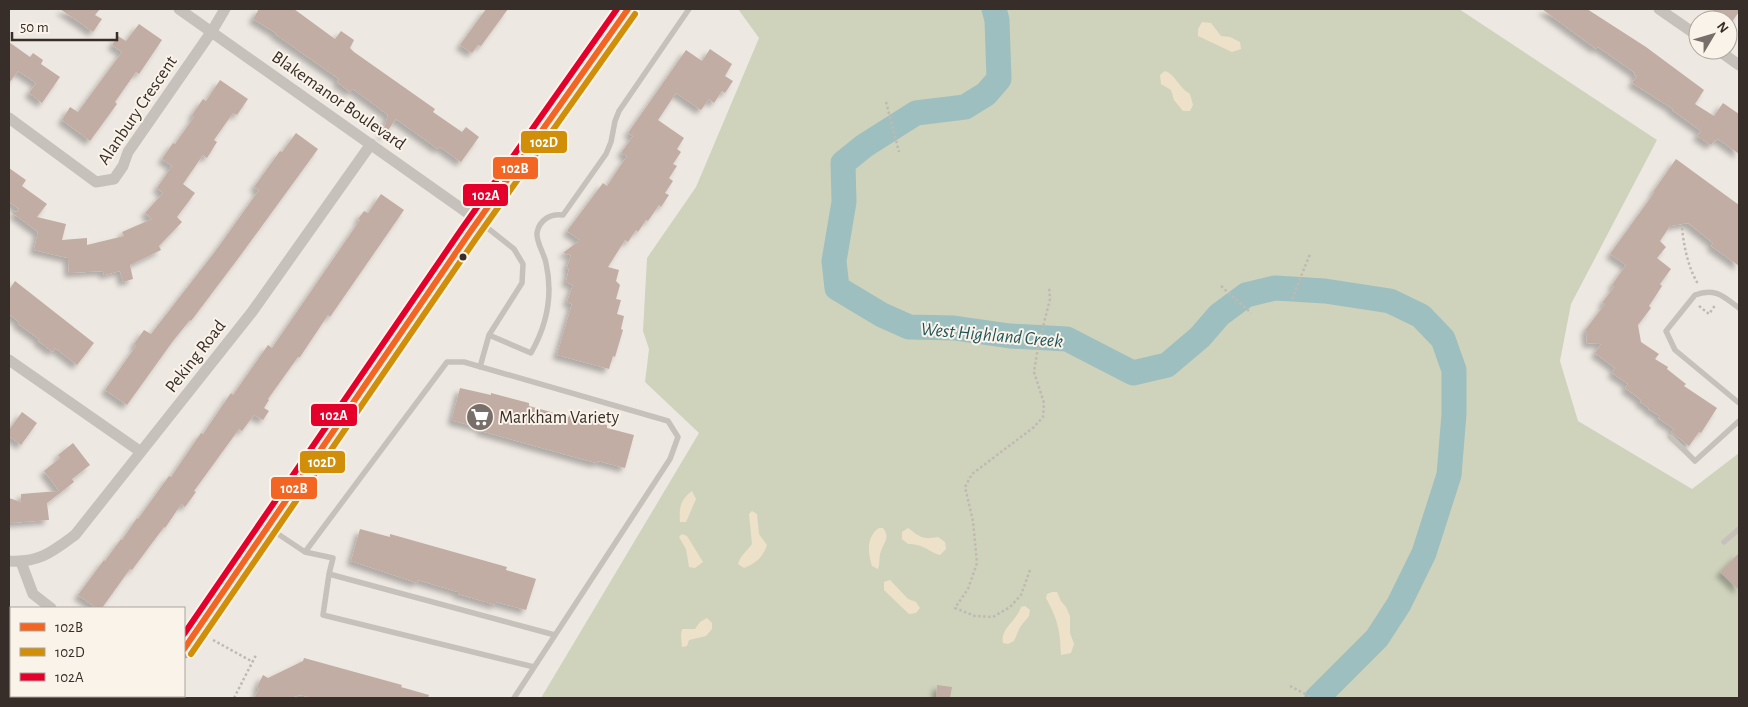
<svg xmlns="http://www.w3.org/2000/svg" width="1748" height="707" viewBox="0 0 1748 707" font-family="'Alegreya Sans',sans-serif">
  <defs>
    <filter id="shadow"><feDropShadow dx="-4.5" dy="4.5" stdDeviation="2.5" flood-color="#0004"/></filter>
  </defs>
  <rect width="100%" height="100%" fill="#eee8e2"/>
  <path fill="#cfd3bc" d="M738,9h721l198,131 -86,164 -11,57 18,60 114,68 47,-36v245h-1198l158,-265 -54,-51 4,-33 -6,-18 4,-73 49,-71 63,-149z"/>
  <path fill="#eee1c9" d="M1202,22l9,1 10,13 9,1 10,5 1,7 -9,3 -34,-16v-7z
    M1165,71c11,4 13,16 25,23l3,11 -3,6h-7l-9,-11 -3,-10 -10,-6 -1,-9z
    M692,491l4,8 -10,23h-6c-1,-14 0,-22 12,-31z
    M752,511l5,3 2,20 8,11c-4,12 -11,18 -23,23l-6,-4c2,-8 9,-13 14,-20l-3,-30z
    M879,528h4c8,10 0,15 -3,26 -1,5 0,10 -2,15l-6,-3c-4,-13 -6,-29 7,-38z
    M908,528c12,9 15,12 30,9l7,5 1,7 -6,6c-13,-4 -16,-11 -32,-11l-6,-5v-7z
    M682,534l5,2 16,26 -8,6 -6,-1 -3,-18 -7,-12z
    M890,580l18,19 8,3 4,6 -4,5 -7,1 -25,-24v-8z
    M1052,592h5l4,9 5,6 4,9v17l4,11 -3,9 -10,2c-1,-25 -3,-35 -15,-57l1,-4z
    M1025,606l5,4 -1,6 -9,11 -6,14 -6,3 -5,-1c-3,-15 13,-21 18,-36z
    M707,618l5,5v6l-6,7 -17,4 -2,6 -5,1 -1,-11 1,-7h13l5,-7z"/>
  <g fill="none" stroke-linecap="round" stroke-linejoin="round">
    <path stroke="#9ebfbf" stroke-width="25" d="M994,9l3,11 2,59 -13,15 -21,13 -49,6 -52,33 -21,17 1,39 -10,59 3,27 45,27 27,12 45,1 56,8 57,3 66,34 34,-8 33,-28 19,-22 27,-20 29,-7 50,3 65,10 31,15 22,23 11,31v44l-5,61 -25,78 -25,51 -22,34 -60,60"/>
  </g>
  <path fill="#c1ada4" filter="url(#shadow)" d="M60,9h40l-5,6 7,4 -9,13z
    M259,9h35l41,30 6,-8 13,9 -4,8 4,4 81,57 -2,3 29,20 4,-5 13,10 -18,25 -21,-15 -2,2 -42,-30 -13,18 -1,-1 6,-21 -35,-26 -3,3 -13,-10 2,-3 -64,-45 1,-1 -23,-14z
    M486,9h22l-27,37 -3,-1 -6,8 -12,-8z
    M1542,9h45l59,38 58,43 -9,14 19,12 9,-13 16,11v40l-21,-15 -2,2 -1,-1 -4,5 -14,-9 4,-5 -29,-21 1,-1 -41,-26 5,-7 -3,-1 1,-2 -37,-26 -2,2z
    M1711,9h28v3l-8,11z
    M139,24l23,16 -23,34 -3,-2 -21,30 2,2 -27,37 -28,-21 8,-13 8,5 44,-60 -10,-7 6,-9 8,5z
    M9,42l21,15 3,-4 10,7 -2,4 19,13 -18,26 -13,-10 7,-10 -18,-12 -9,12z
    M710,49l22,15 -7,12 8,5 -8,12 -3,-2 -8,12 -5,-4 -8,11 -25,-17 -18,27 26,18 -7,11 4,3 -8,12 4,2 -8,12 4,3 -8,12 4,2 -8,12 -2,-2 -11,16 -2,-1 -8,12 -2,-2 -8,12 -3,-2 -17,27 11,3 -3,11 4,4 -4,14 5,1 -4,14 7,2 -3,13 2,1 -8,27 -2,-1 -4,13 -52,-14 15,-51 -5,-2 6,-17 -7,-3 3,-13 -2,-1 4,-13 -8,-2 17,-13 -13,-9 36,-48 4,3 20,-30 -6,-3 12,-17 -5,-3 58,-83 16,11z
    M220,80l28,19 -11,16 -4,-2 -19,27 3,2 -10,16 -4,-3 -20,29 12,9 -18,24 5,5 -23,24 2,4 -31,15 3,14 -10,3 -3,-11 -16,4 -1,-4 -34,2 -1,-15 -34,-8 4,-18 -28,-21 7,1 2,-3 -10,-7v-34l17,12 -4,6 25,18 -10,13 29,7 -4,16 25,-2v7l37,-9 -2,-4 30,-13 -7,-6 18,-20 -6,-5 15,-22 -10,-7 11,-16 2,1 19,-27 -2,-2 11,-16 3,2z
    M296,133l22,16 -78,107 -49,65 -1,-1 -17,21 -46,64 -22,-15 31,-44 -2,-2 10,-14 7,4 66,-85 42,-59 -5,-3 26,-36 2,1z
    M1676,159l63,46v61l-28,-20 2,-3 -25,-20 -18,3 -10,15 6,6 -9,11 14,11 -11,15 2,2 -13,20 2,2 -13,17 3,17 18,12 -4,5 13,8 -1,2 19,15 -2,2 33,22 -16,25 -2,-1 -10,14 -18,-14 3,-3 -16,-11 2,-2 -12,-7 1,-1 -9,-6 1,-2 -16,-12 3,-4 -16,-11 3,-5 -20,-15 6,-9 -14,-1 -1,-14 19,-25 -3,-1 12,-16 -2,-2 14,-20 -16,-11 44,-61 -1,-1z
    M381,194l23,16 -74,107 -2,-2 -28,42h-2l-30,42 1,1 -5,8 5,3 -6,9 -9,-5 -12,16 -3,-2 -45,62 2,1 -11,15 -3,-3 -2,2 -15,22 -1,-1 -32,43 -2,-1 -28,39h-6l-18,-13 26,-35 1,1 16,-22 1,1 15,-22 1,1 31,-43 2,1 30,-44 2,1 28,-41 2,2 35,-50 4,3 88,-128 -2,-1 6,-8 4,2z
    M15,281l79,62 -17,22 -22,-17 -2,4 -15,-11 1,-2 -21,-15 1,-2 -10,-8v-24z
    M460,388l31,7v-2l38,10v3l40,11v-2l12,3 26,7v3l27,7 -9,33 -27,-7 -1,2 -12,-3 -104,-29v-3l-27,-7 -2,-2z
    M22,412l15,11 -16,22 -12,-9v-6z
    M73,443l17,22 -18,14 2,3 -27,21 2,17 -40,3v-25l12,4v-8l38,-3 -15,-20 16,-13 -2,-3z
    M360,529l30,8v-3l117,33 -1,3 27,8 3,1 -10,31 -30,-8v3l-38,-11v-2l-40,-12 -1,3 -66,-22z
    M1739,553v37l-19,-18z
    M304,658l98,27 -1,2 28,8 -1,3h-115l-13,-3 -10,3h-36l5,-9 -2,-2 6,-12 5,3 35,-17z
    M937,685l15,2 -2,11h-14z"/>
  <g fill="none" stroke-linecap="round" stroke-linejoin="round">
    <path stroke="#c0b9b3" stroke-width="2.5" stroke-dasharray="2.5 2.5" stroke-linecap="butt" d="M886,102l13,50
      M1682,228c2,19 6,39 16,56
      M1221,286l30,27
      M1292,299l18,-45
      M1699,306l10,8 7,-10
      M1030,570l-9,25 -11,12 -17,10 -18,-1 -20,-8 13,-19 9,-26 -4,-42 -8,-34 7,-13 62,-47 9,-10 1,-14 -10,-31 4,-25 12,-48 -1,-12
      M213,640l40,22
      M1290,686l23,12
      M104,696v2
      M234,698l22,-43"/>
    <path stroke="#c7c1bb" stroke-width="5.5" d="M480,222l34,27 9,15 -1,19 -33,52 42,18c16,-28 22,-59 15,-90 -2,-10 -10,-21 -9,-30 2,-13 14,-20 26,-18l43,-61 5,-12 4,-21 4,-10 70,-102
      M1739,308c-15,-11 -24,-21 -44,-13l-29,36 9,19 64,53
      M480,367l9,-32
      M1671,437l24,24 44,-40
      M269,528l36,24 28,6 -4,16 226,61
      M1724,542l15,-13
      M305,552l142,-190h17l204,59 10,16 -8,22 -156,239
      M329,574l-6,41 211,52"/>
    <path stroke="#c7c1bb" stroke-width="11" d="M179,9l300,212
      M1659,9l39,27
      M1718,50l21,15
      M9,118l87,64 18,-3 9,-13 5,-14 84,-121 13,-22
      M9,360l132,92
      M9,561c30,2 43,-9 66,-26l177,-223 119,-168
      M21,562l12,32 18,14"/>
    <path stroke="#aca5a0" stroke-width="19" d="M184,649l284,-414 160,-226
      M150,698l2,-2"/>
    <g stroke="#faf3ea" stroke-width="10">
      <path id="bus-1" d="M184,649l284,-414 160,-226"/>
    </g>
    <g stroke="#faf3ea" stroke-width="10">
      <path id="bus-2" d="M191,654l284,-414 160,-226"/>
    </g>
    <g stroke="#faf3ea" stroke-width="10">
      <path id="bus-3" d="M184,634l277,-404 156,-221"/>
    </g>
    <use href="#bus-1" stroke="#f26522" stroke-width="6"/>
    <use href="#bus-2" stroke="#d18e08" stroke-width="6"/>
    <use href="#bus-3" stroke="#e4002b" stroke-width="6"/>
  </g>
  <defs>
    <g id="supermarket-disc" transform="scale(1.4375)"><circle r="9.5" fill="#786f6a" stroke="#faf3ea"/><path d="M-6-5.5h2.5l.6 2H6L4.5 2H-2.5L-4.4-4H-6ZM-1.5 3.2a1.3 1.3 0 1 0 .1 0ZM3 3.2a1.3 1.3 0 1 0 .1 0Z" fill="#fff"/></g>
  </defs>
  <g fill-rule="evenodd">
    <use href="#supermarket-disc" x="480" y="417"/>
  </g>
  <circle fill="#382e29" stroke="#faf3ea" stroke-width="2" cx="463" cy="257" r="4.5"/>
  <g text-anchor="middle" stroke-width="4" stroke-linejoin="round" paint-order="stroke">
    <g font-size="18" fill="#382e29" stroke="#faf3ea">
      <text transform="translate(339 100) rotate(35)" y="6">Blakemanor Boulevard</text>
      <text transform="translate(137 110) rotate(-56)" y="6">Alanbury Crescent</text>
      <text transform="translate(195 356) rotate(-52)" y="6">Peking Road</text>
    </g>
    <g font-size="18" fill="#382e29" stroke="#faf3ea" text-anchor="start">
      <text x="499" y="423">Markham Variety</text>
    </g>
    <g font-size="19" font-style="italic" fill="#1e555a" stroke="#faf3ea">
      <text transform="translate(992 334) rotate(5)" y="7">West Highland Creek</text>
    </g>
  </g>
  <g stroke="#faf3ea" stroke-width="2">
    <rect x="520" y="130" width="48" height="24" rx="5" fill="#d18e08"/>
    <rect x="492" y="156" width="47" height="24" rx="5" fill="#f26522"/>
    <rect x="462" y="183" width="47" height="24" rx="5" fill="#e4002b"/>
    <rect x="310" y="403" width="48" height="24" rx="5" fill="#e4002b"/>
    <rect x="299" y="450" width="47" height="24" rx="5" fill="#d18e08"/>
    <rect x="270" y="476" width="48" height="24" rx="5" fill="#f26522"/>
  </g>
  <g font-size="14" text-anchor="middle" font-weight="bold" fill="#fff">
    <text x="544" y="147">102D</text>
    <text x="515" y="173">102B</text>
    <text x="486" y="200">102A</text>
    <text x="334" y="420">102A</text>
    <text x="322" y="467">102D</text>
    <text x="294" y="493">102B</text>
  </g>
  <rect width="1748" height="707" fill="none" stroke="#382e29" stroke-width="20"/>
  <rect x="10" y="607" width="175" height="90" fill="#faf3ea" stroke="#aca49d"/>
  <rect x="20" y="623" width="25" height="8" fill="#f26522" stroke="#aca49d"/>
  <text x="55" y="632" font-size="15" fill="#382e29">102B</text>
  <rect x="20" y="648" width="25" height="8" fill="#d18e08" stroke="#aca49d"/>
  <text x="55" y="657" font-size="15" fill="#382e29">102D</text>
  <rect x="20" y="673" width="25" height="8" fill="#e4002b" stroke="#aca49d"/>
  <text x="55" y="682" font-size="15" fill="#382e29">102A</text>
  <g transform="translate(1713 35) rotate(52)"><circle r="24" fill="#faf3ea" stroke="#aca49d"/>
  <path d="M0-4L9 19L0 12L-9 19Z" fill="#786f6a"/>
  <text y="-8" font-size="14" font-weight="bold" text-anchor="middle" fill="#382e29">N</text>
  </g>
  <path d="M12 32v8h105v-8" fill="none" stroke="#382e29" stroke-width="2.5"/>
  <text x="20" y="32" font-size="15" fill="#382e29" stroke="#faf3ea" stroke-width="4" paint-order="stroke">50 m</text>
</svg>
